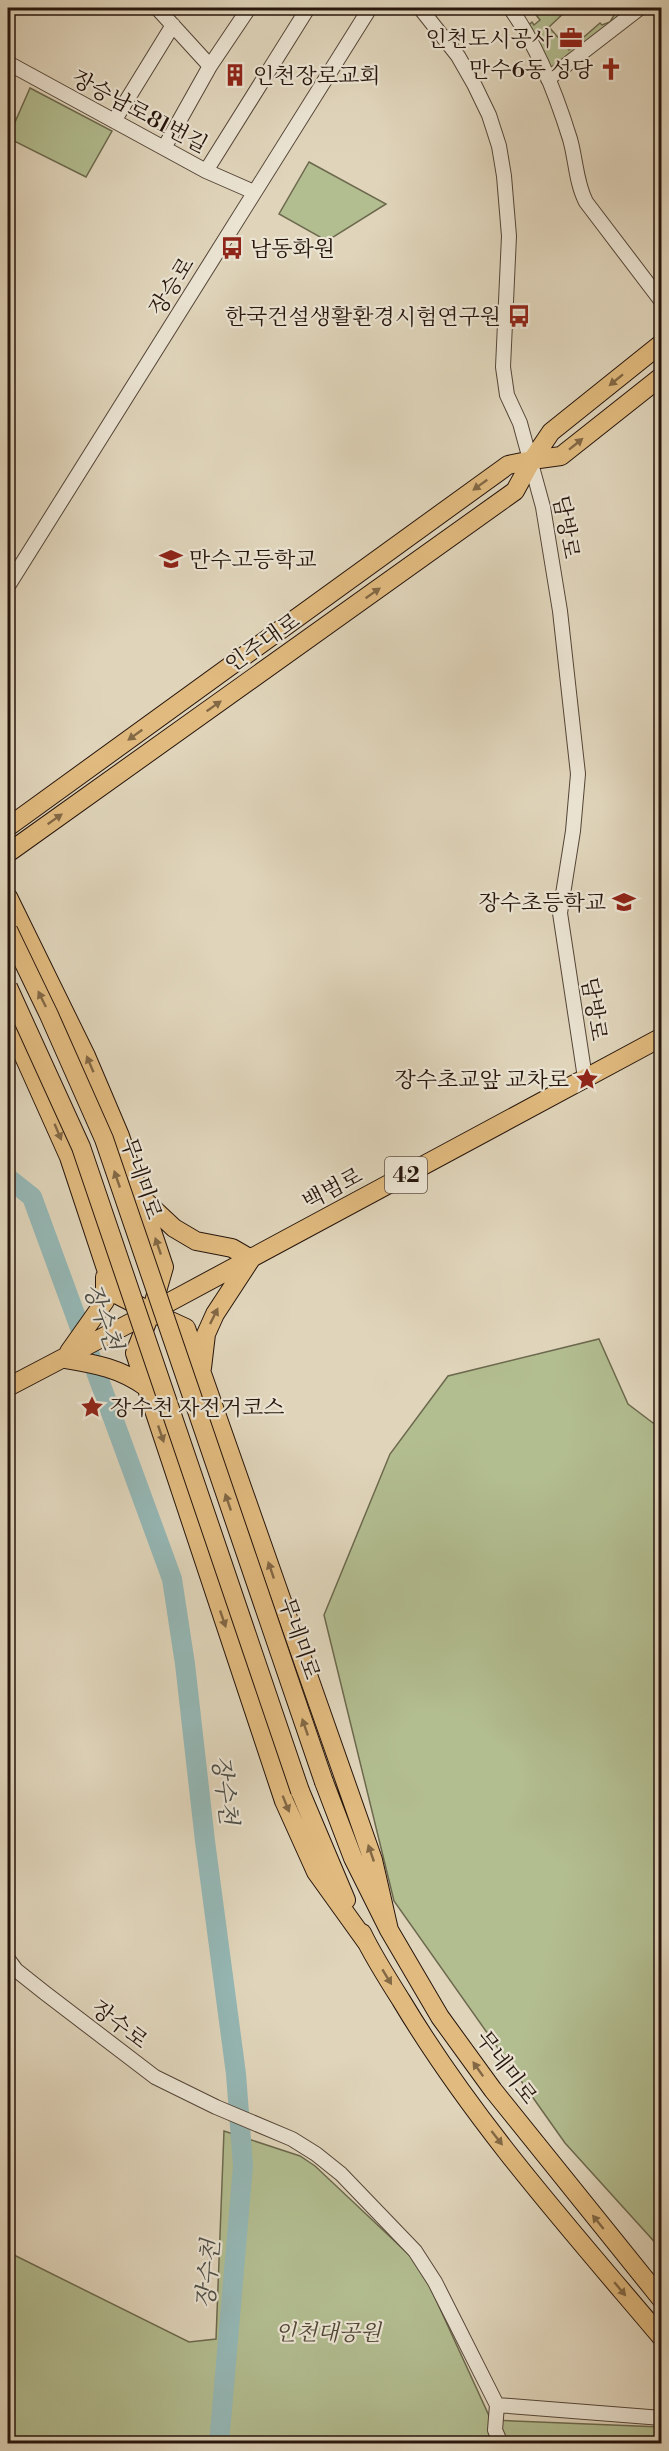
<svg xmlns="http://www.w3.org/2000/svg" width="669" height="2451" viewBox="0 0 669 2451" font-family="'Libre Bodoni','Noto Serif KR',serif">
  <rect width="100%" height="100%" fill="#e0d5bb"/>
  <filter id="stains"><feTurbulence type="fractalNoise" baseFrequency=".00333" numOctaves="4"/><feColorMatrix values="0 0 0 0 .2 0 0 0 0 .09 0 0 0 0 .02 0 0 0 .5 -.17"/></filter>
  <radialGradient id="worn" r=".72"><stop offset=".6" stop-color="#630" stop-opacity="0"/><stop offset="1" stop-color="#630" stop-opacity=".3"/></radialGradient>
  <path fill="#b2bd90" stroke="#6c694e" stroke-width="1.5" d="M537,8h25l4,3 -17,16 20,23 31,-27 2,2 8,-3 4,-7 -2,-3 5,-4h18l-83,67 -27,-47 7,-6 2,3 6,-5 -7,-9z
    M30,88l82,43 -26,46 -78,-39z
    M309,162l77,42 -59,37 -48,-27z
    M599,1339l29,65 33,25v820l-96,-106 -171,-242 -70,-286 66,-161 58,-78z
    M224,2131l76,25 15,10 105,99 71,155 170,7v16h-653v-191l181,90 27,-3z"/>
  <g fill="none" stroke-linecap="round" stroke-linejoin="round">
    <path stroke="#95b8b6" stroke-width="20" d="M8,1178l24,19 140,382 13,85 20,177 31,233 7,92 -24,278"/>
    <g stroke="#544538" stroke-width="16">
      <path id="minor" d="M157,8l53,58
        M420,8l38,48 16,28 15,31 10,31 5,30 5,60 -6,131 4,28 13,28 23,84 17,104 18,163 -5,57 -13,82 25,165
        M510,8c28,38 46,86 60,131 6,21 6,44 16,63l76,100
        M8,63l198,108 48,21
        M548,79l92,-71
        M114,121l59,-96
        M164,148l46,-82 39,-58
        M206,171l102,-163
        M8,586l362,-578
        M8,1959l8,11 29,23 110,84 61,30 76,32 24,15 25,20 74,77 20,31 62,123 165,13
        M497,2405l-2,25 6,14"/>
    </g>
    <g stroke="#26150c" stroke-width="20">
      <path id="major" d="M8,827l500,-362 24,-5 19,-28 111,-89
        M8,853l507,-362 17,-31 29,-4 101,-80
        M8,897l78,159 34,80 44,131 -13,45 35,16 187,532 16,70
        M8,1021l61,136 45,136 37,19 -16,41 149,448 32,71 51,71
        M143,1199l31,29 22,13 36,7 19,11 -36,55 -9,20 -4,34
        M69,1352l36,-51v-24
        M65,1359c30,5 55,9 81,28
        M8,1387l143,-75 511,-275
        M324,1782l29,76 36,72 51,87 53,73 169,210
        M300,1791l46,109
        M362,1933c11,23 25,45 39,67 73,122 169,229 261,338"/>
    </g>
    <use href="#minor" stroke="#ebe4d3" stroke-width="14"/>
    <use href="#major" stroke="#e0ba7e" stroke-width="18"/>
    <g stroke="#26150c" stroke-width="20" stroke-linecap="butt">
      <path id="major-bridge" d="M8,930l41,85 55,124 220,643
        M8,987l73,160 219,644"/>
    </g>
    <use href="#major-bridge" stroke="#e0ba7e" stroke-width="18"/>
  </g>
  <defs><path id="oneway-solid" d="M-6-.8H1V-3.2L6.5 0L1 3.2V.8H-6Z" transform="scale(1.5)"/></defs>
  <g fill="#836845">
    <use href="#oneway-solid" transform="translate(616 380) rotate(141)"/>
    <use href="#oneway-solid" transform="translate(576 444) rotate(-39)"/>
    <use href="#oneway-solid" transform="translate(480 485) rotate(144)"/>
    <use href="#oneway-solid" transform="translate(373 593) rotate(-35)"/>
    <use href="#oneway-solid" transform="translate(214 706) rotate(-35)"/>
    <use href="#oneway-solid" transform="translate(135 735) rotate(144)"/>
    <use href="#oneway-solid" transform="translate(55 819) rotate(-35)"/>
    <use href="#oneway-solid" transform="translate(42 999) rotate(-116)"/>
    <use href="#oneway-solid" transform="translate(90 1064) rotate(-113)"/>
    <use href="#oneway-solid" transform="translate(58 1132) rotate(67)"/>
    <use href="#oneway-solid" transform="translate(117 1179) rotate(-109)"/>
    <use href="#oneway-solid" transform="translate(158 1246) rotate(-109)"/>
    <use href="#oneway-solid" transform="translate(214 1316) rotate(-64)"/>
    <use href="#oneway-solid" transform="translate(161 1434) rotate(71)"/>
    <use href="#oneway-solid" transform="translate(228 1502) rotate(-109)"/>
    <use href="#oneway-solid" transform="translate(271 1570) rotate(-109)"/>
    <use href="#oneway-solid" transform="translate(223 1619) rotate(71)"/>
    <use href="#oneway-solid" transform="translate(305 1727) rotate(-109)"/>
    <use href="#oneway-solid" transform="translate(286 1804) rotate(68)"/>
    <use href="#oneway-solid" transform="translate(371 1853) rotate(-109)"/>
    <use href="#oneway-solid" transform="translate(387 1977) rotate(59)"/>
    <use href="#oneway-solid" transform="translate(478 2069) rotate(-125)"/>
    <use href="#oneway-solid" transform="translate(497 2138) rotate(52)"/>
    <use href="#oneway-solid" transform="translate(598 2222) rotate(-129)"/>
    <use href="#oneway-solid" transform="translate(620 2289) rotate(50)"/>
  </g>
  <defs>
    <g id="office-bare" transform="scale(1.8)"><path d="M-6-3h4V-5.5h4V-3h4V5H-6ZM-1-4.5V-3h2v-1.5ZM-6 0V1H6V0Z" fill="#8f2418" stroke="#ebe4d3" stroke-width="2.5" paint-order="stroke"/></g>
    <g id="church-bare" transform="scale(1.8)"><path d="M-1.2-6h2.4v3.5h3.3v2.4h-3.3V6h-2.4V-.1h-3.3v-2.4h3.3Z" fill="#8f2418" stroke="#ebe4d3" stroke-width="2.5" paint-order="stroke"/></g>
    <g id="building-bare" transform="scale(1.8)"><path d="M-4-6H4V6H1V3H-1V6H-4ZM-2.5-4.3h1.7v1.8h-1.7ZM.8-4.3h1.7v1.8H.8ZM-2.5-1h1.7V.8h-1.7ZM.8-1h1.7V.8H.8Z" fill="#8f2418" stroke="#ebe4d3" stroke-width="2.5" paint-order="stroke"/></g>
    <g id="bus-bare" transform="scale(1.8)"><path d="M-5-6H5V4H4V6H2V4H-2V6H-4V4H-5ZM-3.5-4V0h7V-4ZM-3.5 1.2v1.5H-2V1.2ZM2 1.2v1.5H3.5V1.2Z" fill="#8f2418" stroke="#ebe4d3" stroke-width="2.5" paint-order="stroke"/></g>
    <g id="school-bare" transform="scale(1.8)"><path d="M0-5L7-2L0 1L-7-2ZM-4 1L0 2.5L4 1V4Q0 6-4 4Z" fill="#8f2418" stroke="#ebe4d3" stroke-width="2.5" paint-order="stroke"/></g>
    <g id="sight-bare" transform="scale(1.8)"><path d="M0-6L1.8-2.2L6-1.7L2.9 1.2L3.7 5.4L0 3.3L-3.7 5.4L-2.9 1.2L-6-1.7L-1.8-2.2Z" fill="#8f2418" stroke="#ebe4d3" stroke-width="2.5" paint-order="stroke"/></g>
  </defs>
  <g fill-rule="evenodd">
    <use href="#office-bare" x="571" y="38"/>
    <use href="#church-bare" x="611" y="69"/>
    <use href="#building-bare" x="235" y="75"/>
    <use href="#bus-bare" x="232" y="248"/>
    <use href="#bus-bare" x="519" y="316"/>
    <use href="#school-bare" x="171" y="559"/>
    <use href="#school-bare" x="624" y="902"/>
    <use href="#sight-bare" x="587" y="1079"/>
    <use href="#sight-bare" x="92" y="1407"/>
  </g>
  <g text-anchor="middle" stroke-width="4.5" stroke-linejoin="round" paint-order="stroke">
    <rect fill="#ebe4d3" stroke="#615348" stroke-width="1.5" x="385" y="1157" width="42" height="36" rx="4.5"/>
    <g font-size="21" font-weight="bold" fill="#26150c">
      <text x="406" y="1182">42</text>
    </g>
    <g font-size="22" fill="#26150c" stroke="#ebe4d3" text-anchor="end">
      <text x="553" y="46">인천도시공사</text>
      <text x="593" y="77">만수6동 성당</text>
      <text x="253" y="83" text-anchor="start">인천장로교회</text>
      <text x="250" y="256" text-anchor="start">남동화원</text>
      <text x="501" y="324">한국건설생활환경시험연구원</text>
      <text x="189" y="567" text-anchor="start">만수고등학교</text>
      <text x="606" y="910">장수초등학교</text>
      <text x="569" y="1087">장수초교앞 교차로</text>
      <text x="110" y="1415" text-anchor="start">장수천 자전거코스</text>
    </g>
    <g font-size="22" fill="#26150c" stroke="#ebe4d3">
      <text transform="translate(140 111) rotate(28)" y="8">장승남로81번길</text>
      <text transform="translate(171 286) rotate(-58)" y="8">장승로</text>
      <text transform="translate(567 527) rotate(80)" y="8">담방로</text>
      <text transform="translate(262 642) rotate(-35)" y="8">인주대로</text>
      <text transform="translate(595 1009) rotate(81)" y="8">담방로</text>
      <text transform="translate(142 1178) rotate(71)" y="8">무네미로</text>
      <text transform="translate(332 1188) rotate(-28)" y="8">백범로</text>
      <text transform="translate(300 1638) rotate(71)" y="8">무네미로</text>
      <text transform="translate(120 2024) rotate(37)" y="8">장수로</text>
      <text transform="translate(507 2067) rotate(53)" y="8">무네미로</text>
    </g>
    <g font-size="22" font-style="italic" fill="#504734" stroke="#ebe4d3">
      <text x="328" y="2340">인천대공원</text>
    </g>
    <g font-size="24" font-style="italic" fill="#4d4e48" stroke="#ebe4d3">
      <text transform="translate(103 1317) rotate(70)" y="8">장수천</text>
      <text transform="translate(225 1790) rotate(83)" y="8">장수천</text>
      <text transform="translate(208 2274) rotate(-85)" y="8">장수천</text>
    </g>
  </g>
  <rect width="669" height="2451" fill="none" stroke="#e0d5bb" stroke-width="30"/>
  <rect x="9" y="9" width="651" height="2433" fill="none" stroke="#26150c" stroke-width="3"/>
  <rect x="15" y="15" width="639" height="2421" fill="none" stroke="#26150c" stroke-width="1.5"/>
  <rect width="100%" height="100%" filter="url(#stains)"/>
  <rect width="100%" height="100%" fill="url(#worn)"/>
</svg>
